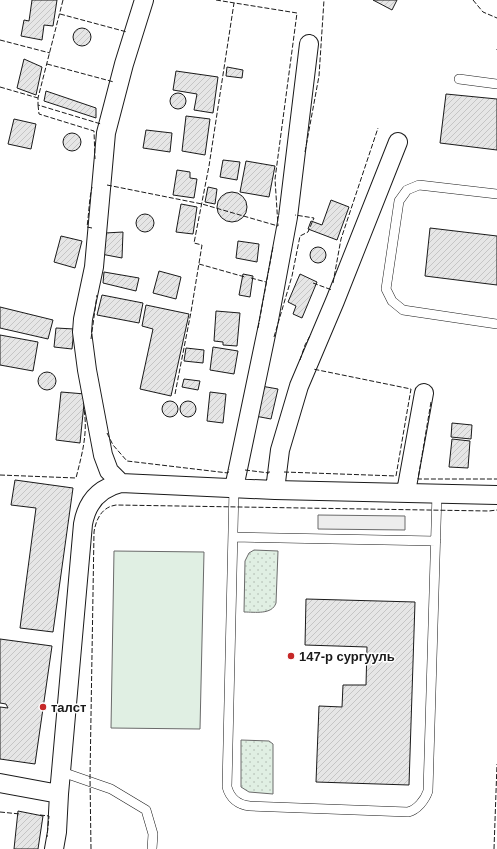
<svg xmlns="http://www.w3.org/2000/svg" width="497" height="849" viewBox="0 0 497 849" font-family="Arial,sans-serif">
  <defs>
    <pattern id="grass-dots" width="8" height="8" patternUnits="userSpaceOnUse"><rect width="8" height="8" fill="#e0efe3"/><path d="M2 2h.1M6 6h.1" fill="none" stroke="#c0ccc2" stroke-width="1.8" stroke-linecap="round"/></pattern>
    <pattern id="building-hatch" width="6" height="6" patternUnits="userSpaceOnUse"><rect width="6" height="6" fill="#e6e6e6"/><path d="M-1 1l2-2M0 6l6-6M5 7l2-2" fill="none" stroke="#c5c5c5"/></pattern>
  </defs>
  <rect width="100%" height="100%" fill="#fff"/>
  <path fill="url(#grass-dots)" stroke="#6a6a6a" d="M254,550l24,1 -2,52c-4,12 -21,9 -32,9l1,-51 4,-8z
    M241,740l28,1 4,3v50l-24,-2 -8,-5z"/>
  <path fill="#e0efe3" stroke="#6a6a6a" d="M114,551l90,1 -4,177 -89,-1z"/>
  <path fill="#ededed" stroke="#6a6a6a" d="M318,515l87,1v14l-87,-1z"/>
  <path fill="url(#building-hatch)" stroke="#1a1a1a" d="M32,0h25l-4,26 -9,-1 -2,15 -21,-4 3,-16 5,1z
    M373,0h24l-5,10z
    M73 37a9 9 0 1 1 18 0a9 9 0 1 1-18 0Z
    M24,59l18,8 -6,28 -19,-7z
    M227,67l16,3 -1,8 -16,-2z
    M176,71l42,6 -5,36 -19,-3 3,-16 -24,-4z
    M46,91l50,17v10l-52,-17z
    M170 101a8 8 0 1 1 16 0a8 8 0 1 1-16 0Z
    M446,94l51,5v51l-57,-7z
    M186,116l24,3 -5,36 -23,-4z
    M14,119l22,5 -5,25 -23,-5z
    M146,130l26,3 -2,19 -27,-4z
    M63 142a9 9 0 1 1 18 0a9 9 0 1 1-18 0Z
    M223,160l17,2 -3,18 -17,-3z
    M246,161l29,5 -6,31 -29,-5z
    M177,170l13,2v6l7,1 -3,19 -21,-3z
    M208,187l9,2 -2,15 -10,-2z
    M217 207a15 15 0 1 1 30 0a15 15 0 1 1-30 0Z
    M331,200l18,7 -12,33 -29,-11 3,-8 11,4z
    M181,204l16,3 -4,27 -17,-2z
    M136 223a9 9 0 1 1 18 0a9 9 0 1 1-18 0Z
    M430,228l67,8v49l-72,-9z
    M123,232l-1,26 -21,-4 4,-21z
    M61,236l21,5 -7,27 -21,-6z
    M238,241l21,3 -2,18 -21,-4z
    M310 255a8 8 0 1 1 16 0a8 8 0 1 1-16 0Z
    M159,271l22,6 -5,22 -23,-6z
    M104,272l35,6 -3,13 -33,-8z
    M243,274l10,2 -3,21 -11,-2z
    M300,274l17,8 -15,36 -9,-4 3,-8 -8,-4z
    M102,295l41,8 -4,20 -42,-8z
    M146,305l43,9 -18,82 -31,-7 13,-60 -11,-3z
    M0,307l53,13 -5,19 -48,-11z
    M216,311l24,2 -3,33 -14,-1v-3l-9,-1z
    M56,328l18,1 -2,20 -18,-2z
    M0,335l38,7 -5,29 -33,-6z
    M213,347l25,4 -4,23 -24,-4z
    M186,348l18,2 -1,13 -19,-2z
    M38 381a9 9 0 1 1 18 0a9 9 0 1 1-18 0Z
    M184,379l16,2 -2,9 -16,-3z
    M261,386l17,3 -7,30 -16,-3z
    M61,392l24,2 -5,49 -24,-3z
    M210,392l16,2 -3,29 -16,-2z
    M180 409a8 8 0 1 1 16 0a8 8 0 1 1-16 0Z
    M162 409a8 8 0 1 1 16 0a8 8 0 1 1-16 0Z
    M452,423l20,2 -1,14 -20,-2z
    M452,439l18,2 -2,27 -19,-1z
    M15,480l58,8 -20,144 -33,-4 16,-120 -25,-3z
    M306,599l109,3 -6,183 -93,-3 3,-76 23,1 1,-22h23l1,-38 -62,-2z
    M0,639l52,7 -17,118 -35,-5v-52l8,1 -2,-4 -6,-1z
    M18,811l25,5 -5,33h-24z"/>
  <g fill="none" stroke-linecap="round" stroke-linejoin="round">
    <g stroke="#1a1a1a" stroke-width="10">
      <path id="service" d="M459,79l38,5
        M497,194l-78,-9 -12,5 -8,11 -13,88 6,12 11,9 94,14
        M234,488l-7,299c3,11 11,18 23,19l158,6c9,-2 17,-12 20,-21l9,-298
        M233,537l203,4
        M62,772l49,17 35,21 7,24 -1,15"/>
    </g>
    <g stroke="#1a1a1a" stroke-width="20">
      <path id="minor" d="M121,483l-12,-12 -6,-16 -16,-85 -5,-38 1,-13 11,-52 12,-134 18,-69 20,-64
        M234,488l34,-163 20,-108 21,-173
        M275,490l5,-40 19,-64 36,-85 63,-159
        M406,492l18,-99
        M0,783l59,11 24,-270c4,-22 16,-36 38,-41l154,7 222,5
        M54,849l3,-17 2,-38"/>
    </g>
    <use href="#service" stroke="#fff" stroke-width="9"/>
    <use href="#minor" stroke="#fff" stroke-width="18"/>
    <path stroke="#1a1a1a" stroke-width="1" stroke-dasharray="5 2" stroke-linecap="butt" d="M63,0l-25,98v7l63,19
      M216,0l81,13 -22,166 3,47
      M473,0l10,12 14,6
      M60,14l67,18
      M0,40l50,13
      M497,50v-1
      M47,64l67,18
      M0,87l38,11
      M38,105l1,9 55,17 1,28
      M305,152l14,-76 5,-76
      M107,185l95,19 76,22
      M92,228l-5,-1c2,-14 2,-27 5,-40
      M199,264l46,13
      M251,278l15,4
      M313,283l19,7
      M333,283l8,-44 37,-111
      M258,328l15,-81
      M274,337l18,-61 8,-40 8,-4 6,-14 -19,-3
      M91,339l6,-44
      M300,360l5,-15 6,-11
      M175,394l16,-82 11,-67 -8,-2 15,-77 25,-163
      M431,402l-13,77h79
      M107,433l6,12 14,16 101,12 1,-4
      M245,470l24,3v-3
      M284,472l112,4 15,-87 -98,-20
      M0,475l76,3c6,-24 12,-44 8,-69
      M0,812l20,2
      M40,815l9,1 -2,21
      M91,849l-1,-72 4,-245c2,-13 8,-25 22,-27l373,6 8,-1
      M494,849l3,-85"/>
  </g>
  <g fill="#c62828" stroke="#fff" stroke-width="1.5">
    <circle cx="291" cy="656" r="4"/>
    <circle cx="43" cy="707" r="4"/>
  </g>
  <g text-anchor="middle" stroke-width="3" stroke-linejoin="round" paint-order="stroke">
    <g font-size="13" font-weight="bold" fill="#1a1a1a" stroke="#fff" text-anchor="start">
      <text x="299" y="661">147-р сургууль</text>
      <text x="51" y="712">талст</text>
    </g>
  </g>
</svg>
